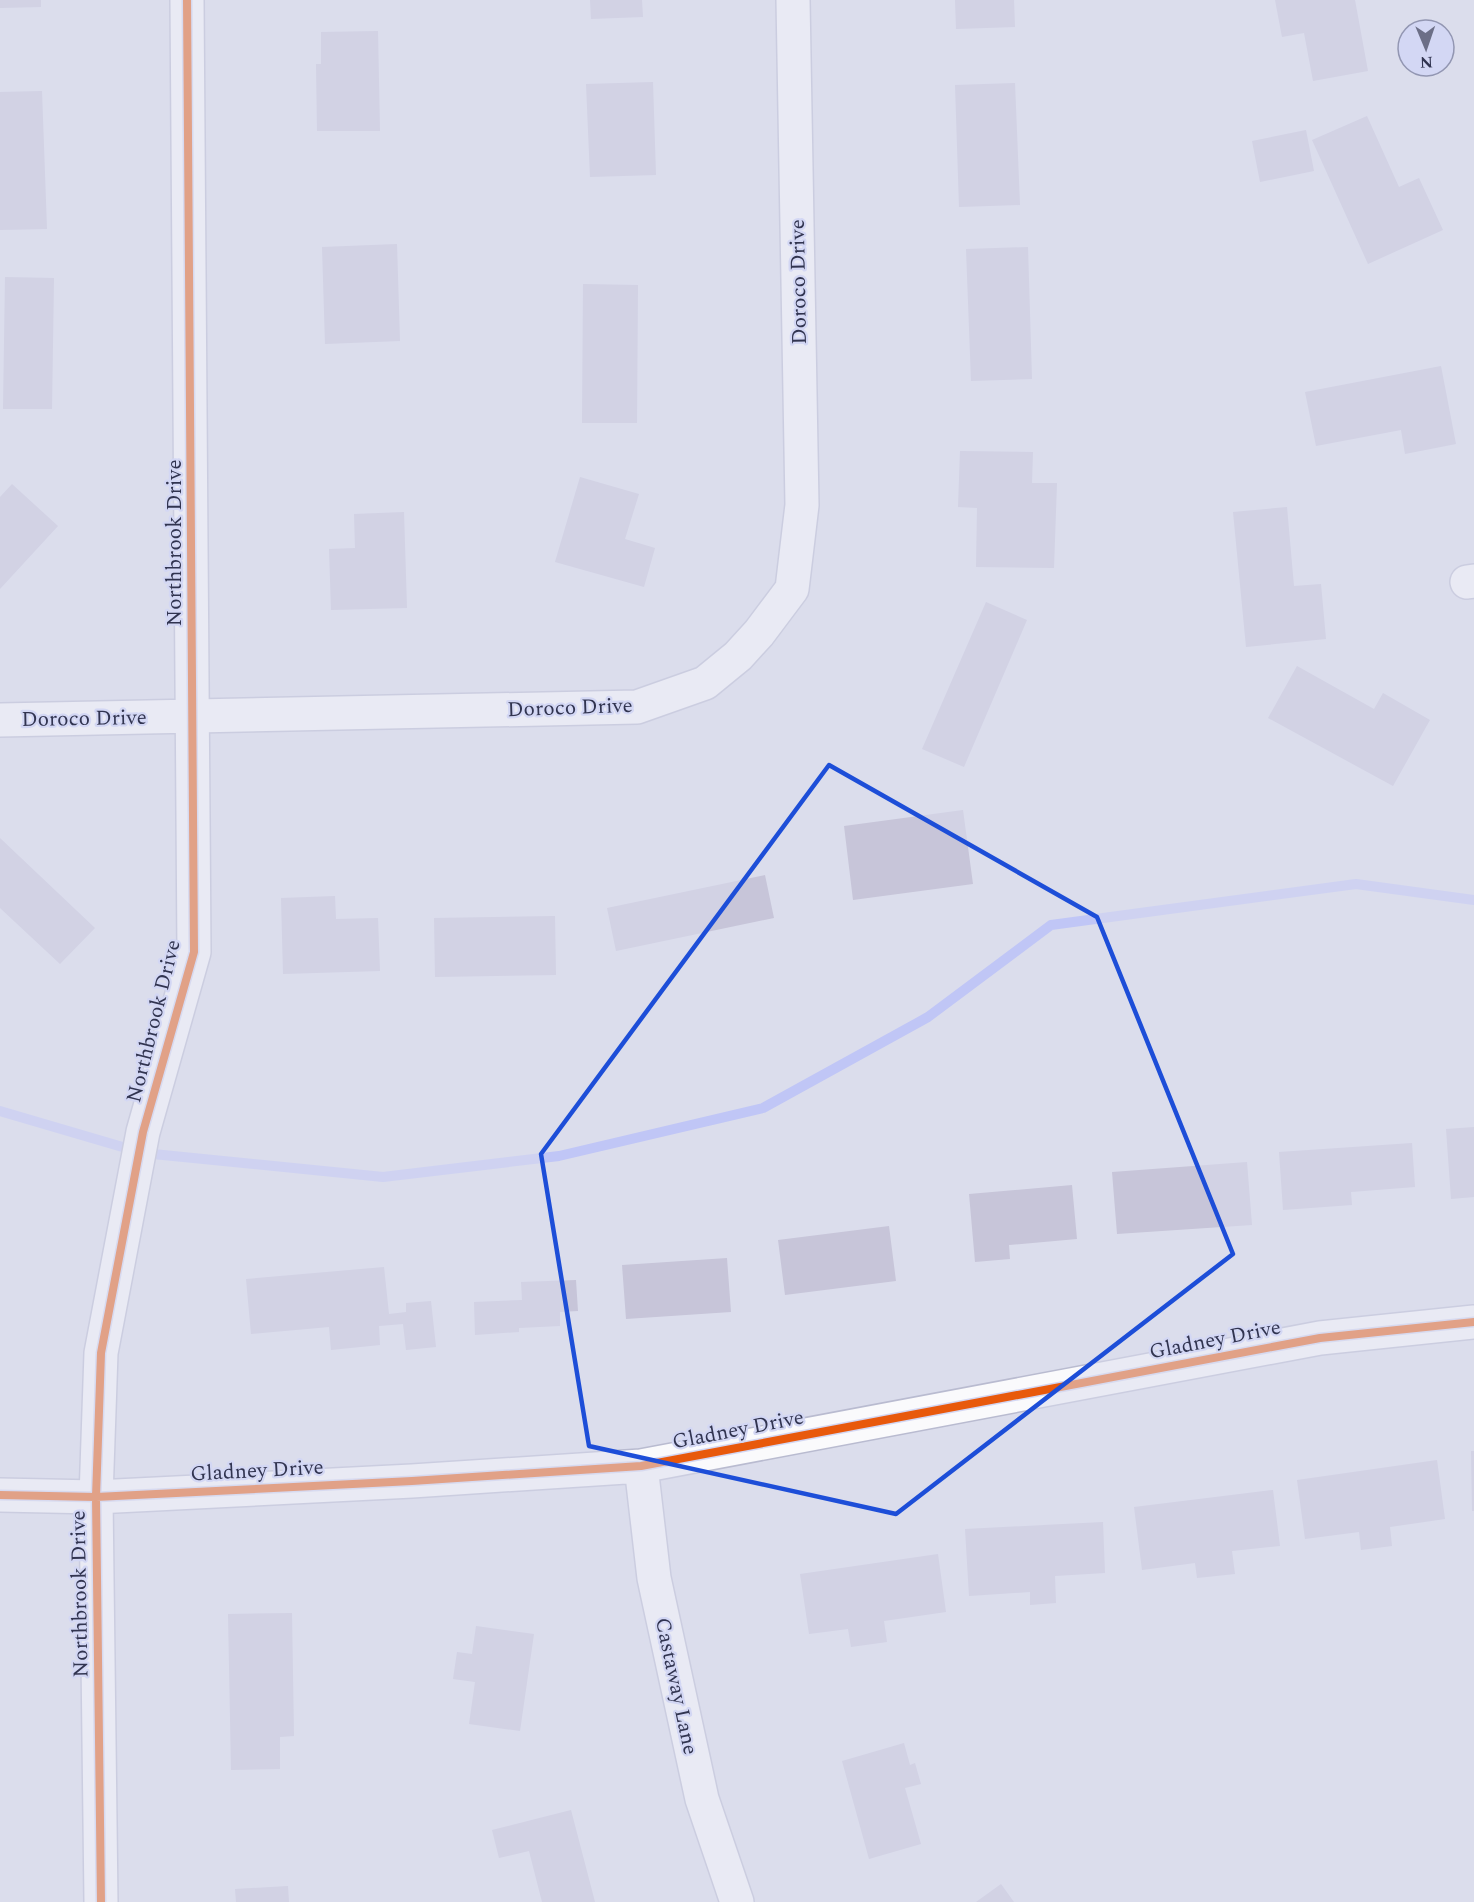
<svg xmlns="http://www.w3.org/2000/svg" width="1474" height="1902" viewBox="0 0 1474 1902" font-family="Spectral,serif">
  <rect width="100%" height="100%" fill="#dbddec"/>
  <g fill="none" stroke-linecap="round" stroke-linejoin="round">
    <path stroke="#c0c6f6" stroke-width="10" d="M0,1111l143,42 240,24 176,-21 204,-48 165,-91 123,-92 305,-41 118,16"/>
  </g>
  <path fill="#c7c5d9" d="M0,0h41v7l-41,1z
    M590,0h52l1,17 -52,2z
    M955,0h59l1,27 -59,2z
    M1275,0h80l13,71 -55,10 -9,-48 -22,4z
    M378,31l2,100h-63l-1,-67h5v-32z
    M653,82l3,93 -66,2 -4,-93z
    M1015,83l5,122 -61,2 -4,-122z
    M42,91l5,138 -47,1v-138z
    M1367,116l32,71 20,-9 24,52 -75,34 -56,-124z
    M1306,130l8,41 -54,11 -8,-41z
    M397,244l3,97 -75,3 -3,-97z
    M1028,247l4,132 -61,2 -5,-132z
    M5,277l49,1 -2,131h-49z
    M583,284l55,1 -1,138h-55z
    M1441,366l15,78 -51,10 -4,-24 -85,16 -11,-54z
    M960,451l73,1 -1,31h25l-3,85 -78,-1 1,-59 -19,-1z
    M580,477l59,17 -14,45 30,9 -11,39 -89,-25z
    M12,484l46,42 -58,63v-92z
    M1287,507l7,79 27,-2 5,55 -80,8 -13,-135z
    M404,512l3,96 -76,2 -2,-61 26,-1 -1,-34z
    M986,602l41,18 -63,147 -42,-18z
    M1297,666l77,43 9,-16 47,27 -37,66 -125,-68z
    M963,810l10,74 -120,16 -9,-74z
    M0,838l95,90 -35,36 -60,-56z
    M765,875l9,43 -158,33 -9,-43z
    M335,896l1,23 42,-1 2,53 -97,3 -2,-76z
    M555,916l1,59 -121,2 -1,-59z
    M1474,1127v70l-23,2 -5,-70z
    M1412,1143l3,44 -64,5 1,13 -69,5 -4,-58z
    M1247,1162l5,63 -135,9 -5,-62z
    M1072,1185l5,54 -68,6 1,14 -35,3 -6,-68z
    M889,1226l7,55 -111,14 -7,-55z
    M727,1258l4,54 -105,7 -4,-54z
    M384,1267l5,47 17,-2v-9l25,-2 5,46 -30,3 -3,-26 -24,2 1,19 -49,5 -2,-23 -78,7 -5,-55z
    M576,1280l2,31 -18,1v14l-41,2v4l-44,3 -1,-33 48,-2 -1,-18z
    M1471,1451h3v60h-2z
    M1437,1460l8,59 -55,8 2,19 -31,4 -2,-18 -54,7 -8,-59z
    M1273,1490l7,56 -48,5 3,23 -38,4 -2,-15 -53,7 -8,-63z
    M1103,1522l2,51 -50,3 1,27 -26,2v-13l-61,4 -4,-67z
    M938,1554l8,58 -62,9 3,21 -36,5 -3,-18 -39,5 -9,-60z
    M292,1613l2,123 -14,1v32l-49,1 -3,-156z
    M476,1626l58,8 -14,97 -51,-7 6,-42 -22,-3 4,-27 15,2z
    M904,1743l6,22 5,-2 6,21 -16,4 16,56 -52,15 -27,-98z
    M571,1810l24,92h-53l-13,-51 -30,7 -7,-28z
    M1001,1884l13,18h-38z
    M288,1886l1,16h-53l-1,-13z"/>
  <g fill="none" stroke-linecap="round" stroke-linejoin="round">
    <g stroke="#b9bbd0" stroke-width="36">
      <path id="minor" d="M1467,582l7,-1
        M0,720l637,-13 68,-24 33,-27 21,-23 33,-44 10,-84 -9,-505
        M641,1466l13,112 48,221 35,103
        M0,1495l96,2 316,-16 229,-15 679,-128 154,-16
        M101,1902l-5,-405 5,-144 42,-221 51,-180 -7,-952"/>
    </g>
    <use href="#minor" stroke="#fafafc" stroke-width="33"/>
    <g stroke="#d3d7f4" stroke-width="11">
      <path id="cycleway" d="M0,1495l96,2 316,-16 229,-15 679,-128 154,-16
        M101,1902l-5,-405 5,-144 42,-221 51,-180 -7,-952"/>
    </g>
    <use href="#cycleway" stroke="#e8590c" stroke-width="8"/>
  </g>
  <path d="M0 0H1474V1902H0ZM829,765l268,152 136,337 -337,260 -307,-68 -48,-292z" fill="#dbddec" fill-opacity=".55" fill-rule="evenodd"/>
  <path fill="none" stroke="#1d4ed8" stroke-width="4.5" stroke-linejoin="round" d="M829,765l268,152 136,337 -337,260 -307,-68 -48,-292z"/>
  <g text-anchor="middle" stroke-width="4.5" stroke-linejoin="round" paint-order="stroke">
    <g font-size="21" fill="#313450" stroke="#d3d7f4">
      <text transform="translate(798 282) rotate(-91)" y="7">Doroco Drive</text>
      <text transform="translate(174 543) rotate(-90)" y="7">Northbrook Drive</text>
      <text transform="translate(570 707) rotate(-2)" y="7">Doroco Drive</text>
      <text transform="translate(84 718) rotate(-1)" y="7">Doroco Drive</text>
      <text transform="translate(153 1021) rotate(-76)" y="7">Northbrook Drive</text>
      <text transform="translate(1215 1339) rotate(-11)" y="7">Gladney Drive</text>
      <text transform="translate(738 1429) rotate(-11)" y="7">Gladney Drive</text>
      <text transform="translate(257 1470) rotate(-3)" y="7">Gladney Drive</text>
      <text transform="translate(79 1594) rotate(-91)" y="7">Northbrook Drive</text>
      <text transform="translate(677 1686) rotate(78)" y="7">Castaway Lane</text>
    </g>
  </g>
  <g transform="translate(1426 48) rotate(178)"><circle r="28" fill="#d3d7f4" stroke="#9296b2" stroke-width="1.5"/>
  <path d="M0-4.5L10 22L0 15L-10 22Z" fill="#6c6f87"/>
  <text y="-9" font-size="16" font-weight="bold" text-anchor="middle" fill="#313450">N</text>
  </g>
</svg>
